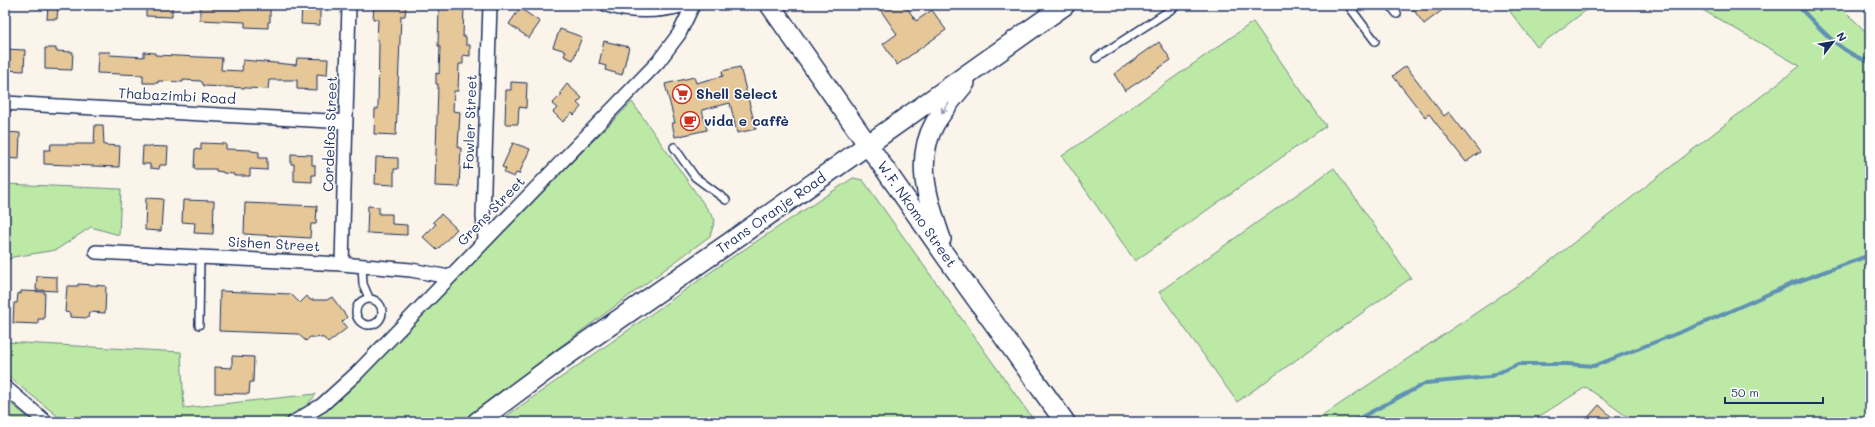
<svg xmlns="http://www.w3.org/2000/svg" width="1875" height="427" viewBox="0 0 1875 427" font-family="Mali,sans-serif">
  <rect width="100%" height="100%" fill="#faf4ea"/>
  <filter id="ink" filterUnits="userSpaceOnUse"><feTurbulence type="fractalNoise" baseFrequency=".025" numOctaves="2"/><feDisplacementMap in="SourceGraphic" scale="8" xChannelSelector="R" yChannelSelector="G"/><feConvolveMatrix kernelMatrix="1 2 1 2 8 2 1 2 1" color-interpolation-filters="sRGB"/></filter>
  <g filter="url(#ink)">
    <path fill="#bde9a6" stroke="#6c8c82" d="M1505,5h81l2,4 -51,38z
      M1694,5h145l31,31v386h-243l2,-4 -43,-31 -56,35h-217l218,-146 269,-210z
      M1253,22l73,104 -191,135 -73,-105z
      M632,102l83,118 -5,16 -153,113 -96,73h-155l43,-31 172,-178z
      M1334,168l77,110 -174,124 -78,-110z
      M853,178l10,2 172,242h-537l227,-160z
      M5,184l116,5 -2,46 -28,-8 -35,23 -43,7 -8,5z
      M5,342l176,10 3,56 132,-14 -11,14 -25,14h-215l-60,-48z
      M5,399l29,23h-29z"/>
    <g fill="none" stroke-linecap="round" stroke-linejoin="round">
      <path stroke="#5e91b3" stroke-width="4" d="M1797,5c22,22 43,48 73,57
        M1352,422l74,-39 63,-6 29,-13h49l27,2 107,-42 90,-40 79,-29"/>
    </g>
    <path fill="#e5c798" stroke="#1b2f5e" d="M48,5h10l-1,14h-10z
      M146,5h26v12l-26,-1z
      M200,5h70v17h-2v6l-23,-1v-5l-45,-2z
      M302,5h18v20l-19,-1z
      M374,5h32l-1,11h-4l-5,119 -22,-1 1,-25h3l1,-67h-2l1,-23h-5z
      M439,5h25l-1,32h3v8h4v11l-7,-1v9h-4l-1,27h-4l-1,20 7,1 -2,36h3l-2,39 -24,-1 3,-102h-2v-11l3,1 1,-27 -2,-1z
      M877,5h28l11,16 16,-11 14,20 -49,35 -14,-21 14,-10z
      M1410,5h39l-25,19z
      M520,8l20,14 -11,16 -20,-14z
      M560,29l22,8 -9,23 -9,-4 2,-5 -13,-4z
      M604,41l25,6 -7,28 -17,-5 1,-4 -7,-2z
      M1159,42l12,18 -46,31 -11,-17z
      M45,48h11v3l17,1 -1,18 -27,-1z
      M5,49l20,1 -1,21 -19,-1z
      M98,52h12l-1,3 35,2v-5l11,1v2l67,3 -1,12 21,1 1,-11 53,5 1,-7 31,1 -1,16 -10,-1v16l-20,-1v-9h-28l-1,9 -64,-3 -3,-5 -18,-1v2l-25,-1v2h-15v-8l-46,-2z
      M1406,66l38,50 5,-4 31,40 -14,10 -37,-48 -4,3 -32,-41z
      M740,67l16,62 -19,4 -7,-30 -28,7 5,20 -32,7 -3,-14h3l-10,-39 29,-7 2,6 27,-7 -1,-5z
      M511,82l16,1 -1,25 -7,-1 -1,17h-13l1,-34h5z
      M567,84l15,14 -5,5 4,4 -7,8 -2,-2 -9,9 -10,-10 4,-4 -5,-4 10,-10 -2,-1z
      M95,125h8l1,20 16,1 -1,21 -75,-3v-14h6l1,-6h43z
      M5,132l15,1 -1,26 -14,-1z
      M201,143l25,1v5l25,1v1l8,1v6h8v12l-17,-1v7h-16v-2l-11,-1v-1l-7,-1v-2h-22l1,-20 6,1z
      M513,143l17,6 -11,25 -3,-1 -2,4 -10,-4 2,-4 -4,-2z
      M143,146l25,1 -1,18h-7l-1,4 -9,-1v-4h-8z
      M291,154l21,1v10h3v10h-3v7l-18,-1v-17h-3z
      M376,157l22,1v11h-4v16l-19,-1z
      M146,198l17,1 -2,32 -16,-1z
      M183,200l31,1 -1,33 -19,-1 1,-10 -13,-1z
      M245,203l72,3 -1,18h-5l-1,14 -66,-4z
      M368,206l11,1v7h13v10l15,1v10l-40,-2z
      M441,214l16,15 -20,21 -14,-13 13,-13 -3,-2z
      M37,276l20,1v14l-21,-1z
      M78,284l28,2 -1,27 -16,-1 -1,6 -18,-1v-4l-5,-1 2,-26h11z
      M21,291l24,1 -1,27h-6v5l-25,-1 1,-20h3l1,-10 3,1z
      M220,291l71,3 9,9 7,-7 3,4h17l5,-3 15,20 -5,5 5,6 -19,15 -4,-5 -14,-1 -4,4 -8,-7 -79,-3z
      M232,356l22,1 -1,25h-3l-1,12 -34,-1v-26l17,1z
      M1599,405l18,17h-33z"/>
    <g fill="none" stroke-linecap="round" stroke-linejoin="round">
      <g stroke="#1b2f5e" stroke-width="10">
        <path id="lane" d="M1348,5l27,36
          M1390,5l7,9
          M1096,58l82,-53
          M674,147l21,30 31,23
          M362,265l1,19 6,14
          M356 312a13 13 0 1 1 26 0a13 13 0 1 1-26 0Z
          M199,325l1,-68"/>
      </g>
      <g stroke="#1b2f5e" stroke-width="16">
        <path id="street" d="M607,5c26,8 52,7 78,0
          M5,103l341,19
          M485,239l-2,-23 7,-211
          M96,252l246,12 69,6 38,7
          M342,264l7,-259
          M5,387l41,35
          M294,422l28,-17 34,-31 302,-312 21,-28 14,-29"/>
      </g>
      <g stroke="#1b2f5e" stroke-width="22">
        <path id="secondary" d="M770,5l177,253 118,164
          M941,239c-13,-37 -27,-79 -6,-116 9,-14 19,-27 30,-40
          M477,422l86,-64 166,-115 336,-238"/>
      </g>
      <use href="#lane" stroke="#fff" stroke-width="7"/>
      <use href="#street" stroke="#fff" stroke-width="13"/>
      <use href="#secondary" stroke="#fff" stroke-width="19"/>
    </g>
    <defs><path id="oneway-shaft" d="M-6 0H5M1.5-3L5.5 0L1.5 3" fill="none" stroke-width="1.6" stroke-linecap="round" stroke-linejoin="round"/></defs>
    <use stroke="#8d97ae" href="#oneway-shaft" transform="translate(945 108) rotate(125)"/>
  </g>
  <defs>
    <g id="supermarket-ring" transform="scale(1)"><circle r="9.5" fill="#fff" stroke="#c8321e" stroke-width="1.5"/><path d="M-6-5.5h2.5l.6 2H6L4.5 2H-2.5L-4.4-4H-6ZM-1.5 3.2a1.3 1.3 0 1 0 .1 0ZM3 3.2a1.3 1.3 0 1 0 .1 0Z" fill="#c8321e"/></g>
    <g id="cafe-ring" transform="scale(1)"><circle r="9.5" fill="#fff" stroke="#c8321e" stroke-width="1.5"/><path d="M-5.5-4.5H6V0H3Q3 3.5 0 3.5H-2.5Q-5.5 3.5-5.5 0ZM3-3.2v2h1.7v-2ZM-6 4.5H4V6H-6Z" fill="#c8321e"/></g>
  </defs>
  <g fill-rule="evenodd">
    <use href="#supermarket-ring" x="682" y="94"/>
    <use href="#cafe-ring" x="690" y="121"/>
  </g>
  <g text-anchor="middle" stroke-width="3" stroke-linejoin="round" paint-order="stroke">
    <g font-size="14" font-weight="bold" fill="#1b2f5e" stroke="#fff" text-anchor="start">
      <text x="696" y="99">Shell Select</text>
      <text x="704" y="126">vida e caffè</text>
    </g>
    <g font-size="14" fill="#1b2f5e" stroke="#fff">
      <text transform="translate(177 96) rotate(3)" y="5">Thabazimbi Road</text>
      <text transform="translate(470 122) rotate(-88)" y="5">Fowler Street</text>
      <text transform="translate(330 134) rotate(-88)" y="5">Cordelfos Street</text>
      <text transform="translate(491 211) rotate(-46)" y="5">Grens Street</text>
      <text transform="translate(771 213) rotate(-35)" y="5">Trans Oranje Road</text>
      <text transform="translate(917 214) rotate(55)" y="5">W.F. Nkomo Street</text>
      <text transform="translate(274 244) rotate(3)" y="5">Sishen Street</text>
    </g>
  </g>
  <rect width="1875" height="427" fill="none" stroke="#fff" stroke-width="20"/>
  <rect x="10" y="10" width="1855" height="407" fill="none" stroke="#1b2f5e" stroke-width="1.5" filter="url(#ink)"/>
  <g transform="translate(1833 42) rotate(59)" stroke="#ffffff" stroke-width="3" paint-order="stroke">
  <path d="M0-3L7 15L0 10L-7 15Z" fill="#1b2f5e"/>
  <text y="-6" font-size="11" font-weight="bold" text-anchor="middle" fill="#1b2f5e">N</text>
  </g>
  <path d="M1725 397v6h98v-6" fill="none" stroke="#1b2f5e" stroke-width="2"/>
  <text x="1731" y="397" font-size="12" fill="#1b2f5e" stroke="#ffffff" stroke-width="3" paint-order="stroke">50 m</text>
</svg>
